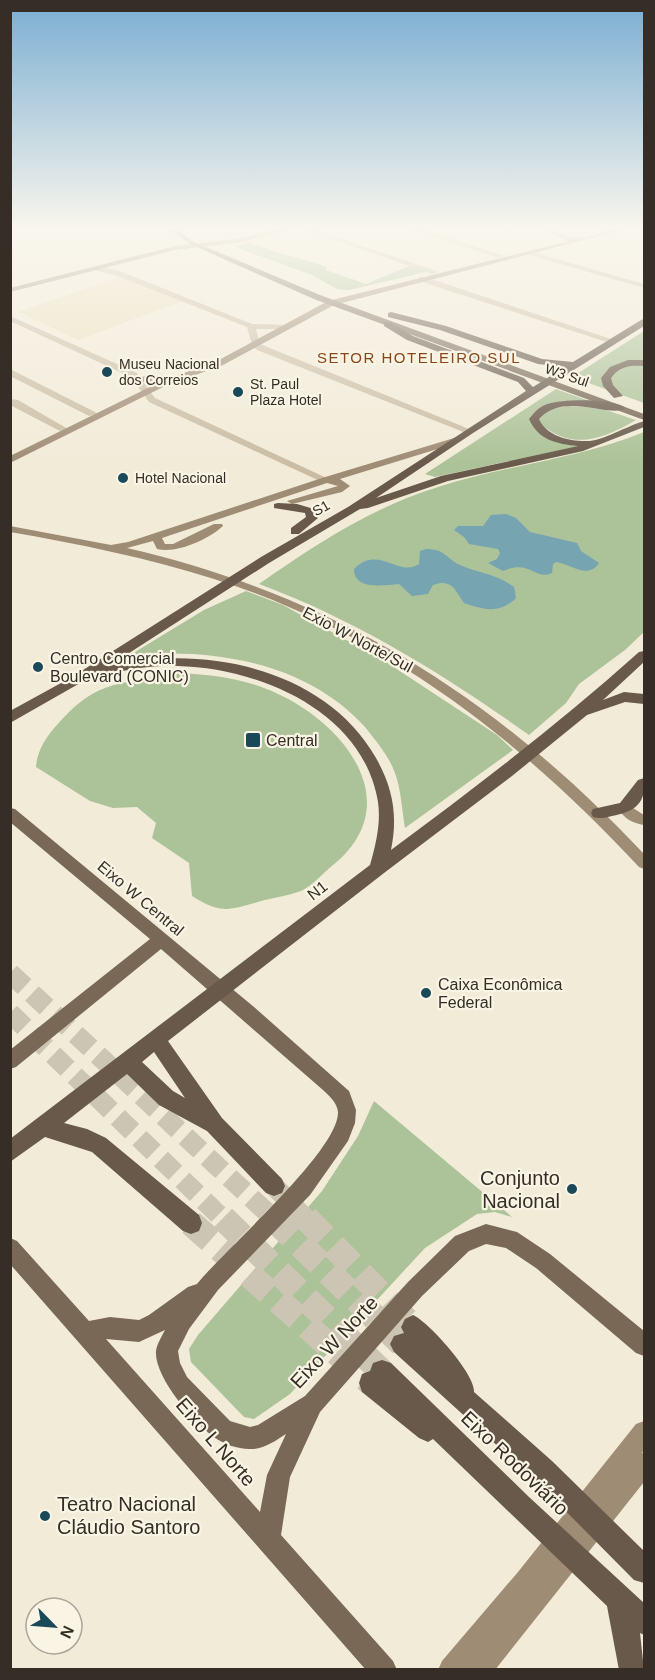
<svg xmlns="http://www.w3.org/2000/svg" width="655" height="1680" viewBox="0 0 655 1680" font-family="Arial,sans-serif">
  <rect width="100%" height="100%" fill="#f2ebd8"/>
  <path fill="#acc298" d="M247,242c30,11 50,15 80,25l-1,3 40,14 46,-19 18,6 -81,19 -12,-1 -25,-14 -77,-28z
    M644,331v72l-72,-26z
    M556,389l39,14c-23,-2 -50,-6 -65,14 7,23 28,24 49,29l-144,31 -10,-3z
    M568,406l32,2 36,12c-35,20 -63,31 -97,3v-6l7,-7z
    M644,432v200l-19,18 -46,34 -13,19 -37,32c-84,-60 -173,-115 -270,-151 57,-40 112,-76 179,-97 67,-22 141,-28 206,-55z
    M246,591l37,14 103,57 111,73 16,15 -108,78c-3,-18 -4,-39 -10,-55 -6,-17 -19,-32 -30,-46 -57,-63 -148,-79 -229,-72l-1,-3 69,-42z
    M174,673c35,1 70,5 102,20 69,31 132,111 57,172 -10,8 -21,21 -32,26 -11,4 -24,6 -36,9 -33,9 -42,16 -73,-4l-3,-33 -37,-25 4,-15 -19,-16 -24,1 -23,-7 -54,-34c1,-16 10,-30 20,-41 42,-48 62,-40 118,-53z
    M374,1101l138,116 -17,-5 -18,2 -52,34 -135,146 -36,25 -10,-2 -53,-55 -2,-13 9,-14 124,-144 36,-55z"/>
  <path fill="#ebdfbe" d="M123,276l60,25 -105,39 -60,-28z"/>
  <path fill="#76a4b1" d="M506,514l10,4 14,14 47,11 4,8 18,12c-11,17 -28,1 -43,-1l-3,2 -1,9c-18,8 -21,-14 -49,-2l-15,-8 9,-4 3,-6 -2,-4 -29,-5 -5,-7 -10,-7 4,-4h25l8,-11z
    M426,549c20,0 19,9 34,16 20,9 35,8 54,22l2,11c-16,16 -32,12 -52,5 -9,-13 -12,-25 -31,-18l-5,9 -16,2 -13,-12c-14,1 -45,7 -45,-15 25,-25 44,9 65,-5l1,-13z"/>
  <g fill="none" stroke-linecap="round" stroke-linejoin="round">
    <path stroke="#ccc5b4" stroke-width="20" stroke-dasharray="20 10" stroke-linecap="butt" d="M10,973l265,247
      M10,1013l214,207
      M274,1186l33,34"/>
    <path stroke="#ccc5b4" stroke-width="26" stroke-dasharray="26 13" stroke-linecap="butt" d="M223,1218l159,154
      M273,1218l129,126
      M306,1218l107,109
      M191,1223l180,160"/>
    <path fill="#cbbda4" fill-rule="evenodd" d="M306,230h10l123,42 -7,2z
      M412,230h11l82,26 -7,2z
      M529,251l115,33v4l-115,-33z
      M96,266l24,5 132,53 38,1v4h-34l4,15 214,87 -8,2 -209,-83 -5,-5 -5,-18 -132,-52 -22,-5z
      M419,277h6l192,64 -7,2 -191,-62z
      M10,316l127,57 18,25 176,82 -9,2 -173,-80 -18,-25 -121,-56z
      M10,369l85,43 2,2 -8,2 -79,-40z
      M10,399l8,1 50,29 -8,2 -50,-26z"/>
    <path fill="#9f8c75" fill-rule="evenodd" d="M275,230h12l-45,12 -67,8 -165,42v-4l165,-42 67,-8z
      M546,230c11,0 22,9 33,8 15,-1 28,-8 43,-8l-288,75 -111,60 -58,21 -155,77v-7l152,-75 -22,1 -4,-3 1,-2 29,-2 4,3 47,-17 111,-60 241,-60z
      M454,438l5,3 -2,2 -117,36 10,7 -8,6 -50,12 -5,-3 51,-15 -11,-3 -165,55 3,6h8l41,-20h8l1,2c-14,13 -46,28 -66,23l-4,-8 -26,7c211,49 370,150 517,306v15l-5,-2c-118,-127 -257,-235 -425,-288 -66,-21 -135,-35 -204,-47v-6l101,19 17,-3 194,-64z
      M625,803l19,12v10c-11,-2 -20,-6 -26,-17l2,-4z
      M644,1421v29l-2,3h2v29l-149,188h-57l4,-9 76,-89 118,-148z"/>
    <path fill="#796856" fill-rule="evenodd" d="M170,230h8l16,12 126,53 324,119v6l-330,-121 -124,-55z
      M10,808l5,1 239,198 95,84 7,19 -1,13 -7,18 -38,54 -92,95 -29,39 -11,22 2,12 7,14 43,44 20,6 8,-2 47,-29 103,-114 47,-46 31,-12 31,8 33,22 94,77v25l-8,-3 -100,-85 -30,-20 -20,-4 -17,7 -47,45 -102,116 -30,65 -9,58 112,126 4,9h-31l-356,-406v-26l7,3 72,80 21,-4 29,3 10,-5 39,-28 9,-3c27,-34 142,-133 141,-172 -1,-10 -9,-16 -15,-22l-162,-141 -145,118 -6,2v-19l140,-111 -140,-117zM165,1330c-3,6 -8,14 -9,21 -2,26 38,72 58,86 9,7 24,12 35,12 14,1 26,-8 37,-15l-19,41 -7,37 -154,-173 33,3z"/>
    <path fill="#68594a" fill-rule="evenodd" d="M391,312l55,14 96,33 31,3 68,-42 3,-1v7l-171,107 -97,65 65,-22 137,-30c-21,-2 -40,-6 -49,-27 5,-7 10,-12 18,-15 16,-5 66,-6 79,4 -15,11 -62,-17 -87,11 8,18 33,23 50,22 12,0 41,-16 55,-20v6l-61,24 -135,30 -80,27 -8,1 -91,54 -160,103c94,-22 216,2 267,92 17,30 22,58 15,92 85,-63 169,-127 248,-198l5,-1v11l-41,38 21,-8 20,2v10l-19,-2 -38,13 -75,61 -128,97 -216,168 54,77 60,61 3,7 -3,7 -8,3 -8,-3 -59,-62 -48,-26 -32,-31 -63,49 23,6 19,9 93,77 3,8 -3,8 -8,3 -8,-3 -91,-79 -47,-15 -35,25v-23l360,-274c6,-21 11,-42 8,-63 -15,-91 -119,-134 -200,-136 -27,-1 -52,4 -77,10l-5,-2 -86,49v-12l62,-34 189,-120 87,-50 178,-116 -8,-9 -111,-42 -23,-14v-4h6l23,14 111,42 9,9 32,-20 -27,-3 -98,-34 -52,-13v-4zM154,1052l31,46 -12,-7 -31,-29z
      M628,360h16v6c-13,-1 -25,0 -33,12l2,7 10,11 -9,2 -11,-12 -2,-8 9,-11z
      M278,503l19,1 17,5 4,9 -19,16h-8v-6l15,-11 -1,-4 -31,-5v-4z
      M644,778c3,25 -9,34 -32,38 -7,2 -12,3 -19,1l-2,-4 2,-4 27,-6 18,-23z
      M413,1315c16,7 63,60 61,77l78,69 92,90v32l-10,-3 -100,-101 -140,-127 -4,-8 4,-8 10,-3 -3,-6 4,-8z
      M382,1360l9,3 138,134 115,106v32l-4,-2 4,37h-25l-12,-64 -174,-167 -5,3 -9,-4 -57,-46 -3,-9 3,-9 8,-3 3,-8z"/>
  </g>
  <linearGradient id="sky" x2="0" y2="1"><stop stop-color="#7aaed2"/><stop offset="0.49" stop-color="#f9f6ed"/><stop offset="1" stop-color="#f9f6ed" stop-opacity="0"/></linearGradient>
  <rect width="655" height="465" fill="url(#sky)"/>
  <g fill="#1a4a59" stroke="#faf4e5" stroke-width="2">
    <circle cx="107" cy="372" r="6"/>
    <circle cx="238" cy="392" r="6"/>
    <circle cx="123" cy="478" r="6"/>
    <circle cx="38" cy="667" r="6"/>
    <rect x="245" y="732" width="16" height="16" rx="3"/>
    <circle cx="426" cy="993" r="6"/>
    <circle cx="572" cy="1189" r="6"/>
    <circle cx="45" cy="1516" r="6"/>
  </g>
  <g text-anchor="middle" stroke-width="4.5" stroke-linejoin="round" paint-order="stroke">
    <g font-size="14" fill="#362e26" stroke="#faf4e5" text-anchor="start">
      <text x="119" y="369">Museu Nacional<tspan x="119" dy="16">dos Correios</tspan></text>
      <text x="250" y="389">St. Paul<tspan x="250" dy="16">Plaza Hotel</tspan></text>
      <text x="135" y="483">Hotel Nacional</text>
    </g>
    <g font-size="14" fill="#362e26" stroke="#faf4e5">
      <text transform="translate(567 375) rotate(19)" y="5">W3 Sul</text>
      <text transform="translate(321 508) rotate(-30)" y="5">S1</text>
    </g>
    <g font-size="15" letter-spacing="1.5" fill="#89481b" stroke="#faf4e5">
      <text x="419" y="363">SETOR HOTELEIRO SUL</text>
    </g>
    <g font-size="16" fill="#362e26" stroke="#faf4e5">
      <text transform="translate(358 639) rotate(28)" y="6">Exio W Norte/Sul</text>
      <text transform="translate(317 890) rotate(-38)" y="6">N1</text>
      <text transform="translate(141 898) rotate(40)" y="6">Eixo W Central</text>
    </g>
    <g font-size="16" fill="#362e26" stroke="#faf4e5" text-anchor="start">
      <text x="50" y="664">Centro Comercial<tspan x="50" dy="18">Boulevard (CONIC)</tspan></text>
      <text x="266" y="746">Central</text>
      <text x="438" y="990">Caixa Econômica<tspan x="438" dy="18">Federal</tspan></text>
    </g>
    <g font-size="20" fill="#362e26" stroke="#faf4e5" text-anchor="end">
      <text x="560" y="1185">Conjunto<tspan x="560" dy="23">Nacional</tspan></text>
      <text x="57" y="1511" text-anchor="start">Teatro Nacional<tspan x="57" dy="23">Cláudio Santoro</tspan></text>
    </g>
    <g font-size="20" fill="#362e26" stroke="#faf4e5">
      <text transform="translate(334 1342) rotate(-47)" y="7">Eixo W Norte</text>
      <text transform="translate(216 1442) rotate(49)" y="7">Eixo L Norte</text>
      <text transform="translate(515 1463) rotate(44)" y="7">Eixo Rodoviário</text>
    </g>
  </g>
  <rect width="655" height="1680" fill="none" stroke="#362e26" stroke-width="24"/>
  <g transform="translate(54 1626) rotate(115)"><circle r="28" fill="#faf4e5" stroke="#aca599" stroke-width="1.5"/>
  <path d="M0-4.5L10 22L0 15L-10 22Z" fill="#1a4a59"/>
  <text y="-9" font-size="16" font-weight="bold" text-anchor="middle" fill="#362e26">N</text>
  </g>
</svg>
